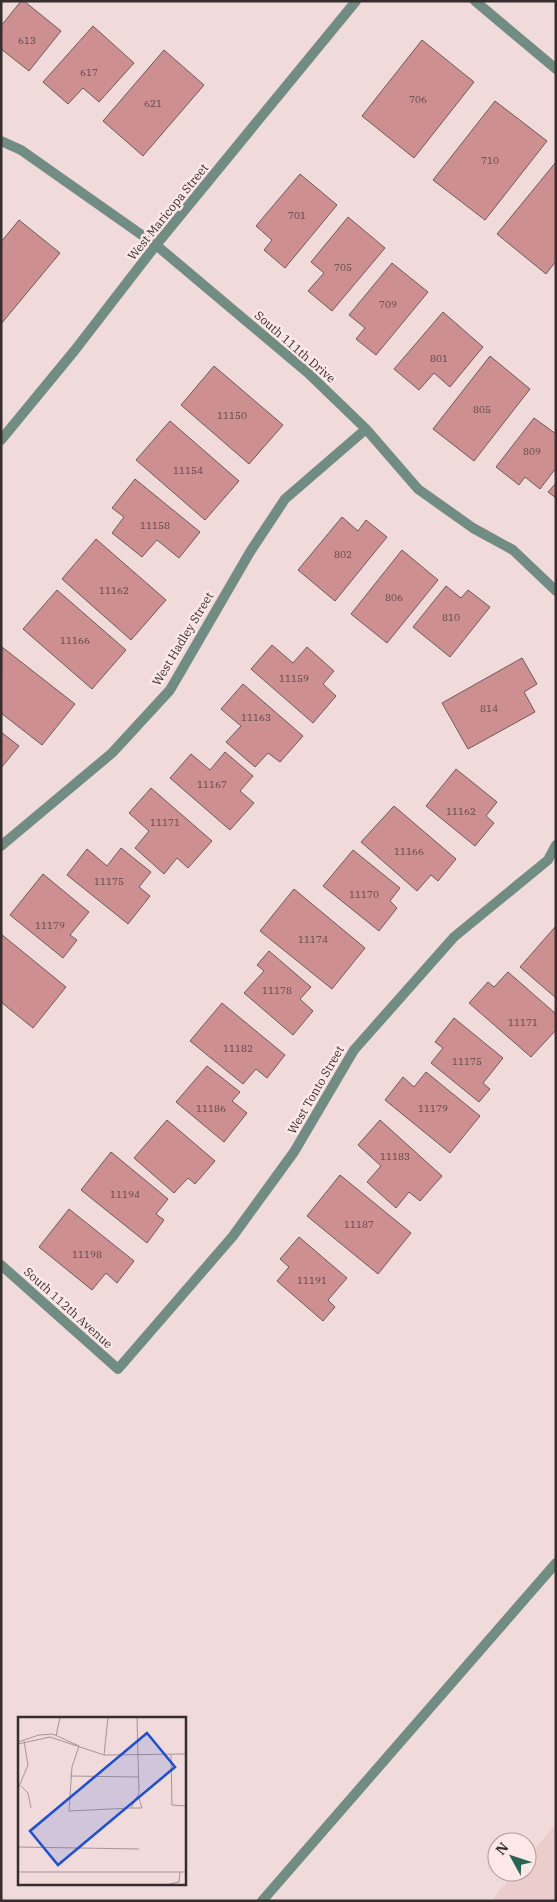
<svg xmlns="http://www.w3.org/2000/svg" width="557" height="1902" viewBox="0 0 557 1902" font-family="'IBM Plex Serif',serif">
  <rect width="100%" height="100%" fill="#f0dada"/>
  <path fill="#eccdcd" d="M556,1824v77h-65l24,-29h12v-14z"/>
  <path fill="#ce8f91" stroke="#6d5a5b" d="M21,1h3l37,30 -32,40 -28,-22v-23z
    M93,26l41,37 -35,39 -16,-14 -15,16 -25,-22z
    M422,40l52,42 -60,76 -52,-42z
    M164,50l40,35 -61,71 -40,-35z
    M495,101l52,40 -62,79 -52,-40z
    M556,162v99l-10,13 -49,-40z
    M300,174l37,31 -52,63 -21,-18 8,-10 -16,-14z
    M348,217l37,31 -53,63 -24,-20 16,-18 -13,-11z
    M19,220l41,33 -59,71v-82z
    M392,263l36,29 -52,63 -20,-16 9,-11 -16,-13z
    M443,312l40,35 -33,40 -16,-14 -15,17 -25,-21z
    M490,356l40,33 -56,72 -41,-32z
    M214,366l69,59 -34,39 -68,-59z
    M534,418l22,16v34l-16,21 -15,-12 -6,8 -23,-18z
    M170,421l69,60 -34,39 -69,-60z
    M135,479l65,53 -21,26 -22,-18 -15,17 -30,-24 12,-16 -12,-9z
    M556,483v15l-8,-6z
    M342,517l16,14 8,-11 21,17 -52,64 -37,-31z
    M96,539l70,61 -35,40 -69,-61z
    M402,550l36,30 -51,63 -36,-29z
    M446,586l15,12 7,-8 22,17 -40,50 -37,-30z
    M57,590l69,60 -34,39 -69,-60z
    M272,645l21,18 14,-16 27,24 -11,13 13,12 -23,27 -62,-54z
    M2,647l73,57 -33,41 -41,-32z
    M522,658l15,26 -13,8 11,20 -67,37 -26,-46z
    M243,684l60,52 -23,26 -12,-9 -13,14 -29,-25 15,-16 -20,-17z
    M1,732l18,14 -18,22z
    M225,752l28,24 -13,15 14,12 -24,27 -60,-52 21,-24 19,16z
    M456,769l41,33 -11,14 8,7 -19,23 -49,-40z
    M151,788l61,53 -24,27 -11,-10 -13,16 -29,-26 14,-17 -20,-18z
    M394,806l62,53 -18,22 -7,-6 -14,16 -56,-49z
    M121,848l30,24 -12,15 11,9 -22,28 -61,-49 20,-26 20,17z
    M353,850l47,38 -10,13 7,7 -18,23 -56,-45z
    M43,874l46,38 -19,23 7,5 -14,18 -53,-43z
    M294,889l71,59 -33,41 -72,-58z
    M555,927l1,1v70l-36,-31z
    M1,934l65,53 -33,41 -32,-26z
    M269,951l42,36 -11,12 13,12 -20,24 -49,-42 20,-22 -7,-6z
    M508,972l48,42v16l-25,27 -62,-54 19,-21 6,5z
    M222,1003l63,52 -18,23 -11,-9 -13,15 -53,-43z
    M454,1018l49,40 -20,25 7,6 -11,13 -48,-39 12,-15 -8,-6z
    M207,1066l33,26 -8,9 15,12 -23,29 -48,-40z
    M426,1072l54,44 -30,37 -65,-53 18,-23 11,10z
    M167,1120l48,41 -20,23 -7,-6 -14,15 -40,-35z
    M380,1120l62,56 -22,25 -11,-9 -13,16 -29,-26 14,-16 -23,-21z
    M111,1152l57,47 -12,15 8,6 -17,23 -66,-53z
    M340,1175l71,58 -33,41 -71,-58z
    M69,1209l65,52 -17,22 -11,-10 -14,17 -53,-43z
    M299,1237l48,41 -19,22 7,7 -12,14 -46,-40 12,-14 -9,-8z"/>
  <g fill="none" stroke-linecap="round" stroke-linejoin="round">
    <path stroke="#718c83" stroke-width="10" d="M262,1901l294,-338"/>
    <path stroke="#718c83" stroke-width="10" d="M475,1l81,68
      M1,141l20,9 135,95 152,128 58,56 52,60 55,39 40,22 43,41
      M1,846l111,-93 58,-63 80,-138 35,-53 81,-70
      M1,1265l117,104 115,-133 61,-84 60,-102 100,-113 94,-77 8,-15"/>
    <path stroke="#718c83" stroke-width="10" d="M1,440l74,-90 81,-105 200,-244"/>
  </g>
  <g text-anchor="middle" stroke-width="5" stroke-linejoin="round" paint-order="stroke">
    <g font-size="10" fill="#5c4647">
      <text x="27" y="44">613</text>
      <text x="89" y="76">617</text>
      <text x="418" y="103">706</text>
      <text x="153" y="107">621</text>
      <text x="490" y="164">710</text>
      <text x="297" y="219">701</text>
      <text x="343" y="271">705</text>
      <text x="388" y="308">709</text>
      <text x="439" y="362">801</text>
      <text x="482" y="413">805</text>
      <text x="232" y="419">11150</text>
      <text x="532" y="455">809</text>
      <text x="188" y="474">11154</text>
      <text x="155" y="529">11158</text>
      <text x="343" y="558">802</text>
      <text x="114" y="594">11162</text>
      <text x="394" y="601">806</text>
      <text x="451" y="621">810</text>
      <text x="75" y="644">11166</text>
      <text x="294" y="682">11159</text>
      <text x="489" y="712">814</text>
      <text x="256" y="721">11163</text>
      <text x="212" y="788">11167</text>
      <text x="461" y="815">11162</text>
      <text x="165" y="826">11171</text>
      <text x="409" y="855">11166</text>
      <text x="109" y="885">11175</text>
      <text x="364" y="898">11170</text>
      <text x="50" y="929">11179</text>
      <text x="313" y="943">11174</text>
      <text x="277" y="994">11178</text>
      <text x="523" y="1026">11171</text>
      <text x="238" y="1052">11182</text>
      <text x="467" y="1065">11175</text>
      <text x="211" y="1112">11186</text>
      <text x="433" y="1112">11179</text>
      <text x="395" y="1160">11183</text>
      <text x="125" y="1198">11194</text>
      <text x="359" y="1228">11187</text>
      <text x="87" y="1258">11198</text>
      <text x="312" y="1284">11191</text>
    </g>
    <g font-size="12" fill="#362e2e" stroke="#fee7e7">
      <text transform="translate(168 212) rotate(-51)" y="4">West Maricopa Street</text>
      <text transform="translate(295 347) rotate(41)" y="4">South 111th Drive</text>
      <text transform="translate(183 639) rotate(-59)" y="4">West Hadley Street</text>
      <text transform="translate(316 1090) rotate(-60)" y="4">West Tonto Street</text>
      <text transform="translate(68 1308) rotate(42)" y="4">South 112th Avenue</text>
    </g>
  </g>
  <g transform="translate(18 1717)">
    <rect width="168" height="168" fill="#f0dada"/>
    <path fill="none" stroke="#a69595" stroke-width="1" d="M38,19l4,-19M0,25l21,-7 14,-1 26,12M0,27l32,-7 54,18 82,-1M61,29l-7,21 -3,44 62,-3 8,-15 -2,-76M86,38l4,-38M153,38l1,50 14,1M52,59l69,1M3,69l7,7 3,15M0,72l10,-24 -4,-24M113,91h11l-3,-10M0,130l121,2M0,155h168M151,167l10,-2 1,-10"/>
    <path fill="#1d4ed8" fill-opacity="0.15" stroke="#1d4ed8" stroke-width="2.5" d="M129,16l28,34 -117,98 -28,-34z"/>
    <rect width="168" height="168" fill="none" stroke="#362e2e" stroke-width="2.5"/>
  </g>
  <rect width="557" height="1902" fill="none" stroke="#362e2e" stroke-width="5"/>
  <g transform="translate(512 1857) rotate(310)"><circle r="24" fill="#fee7e7" stroke="#ae9d9d"/>
  <path d="M0-4L9 19L0 12L-9 19Z" fill="#266655"/>
  <text y="-8" font-size="14" font-weight="bold" text-anchor="middle" fill="#362e2e">N</text>
  </g>
</svg>
